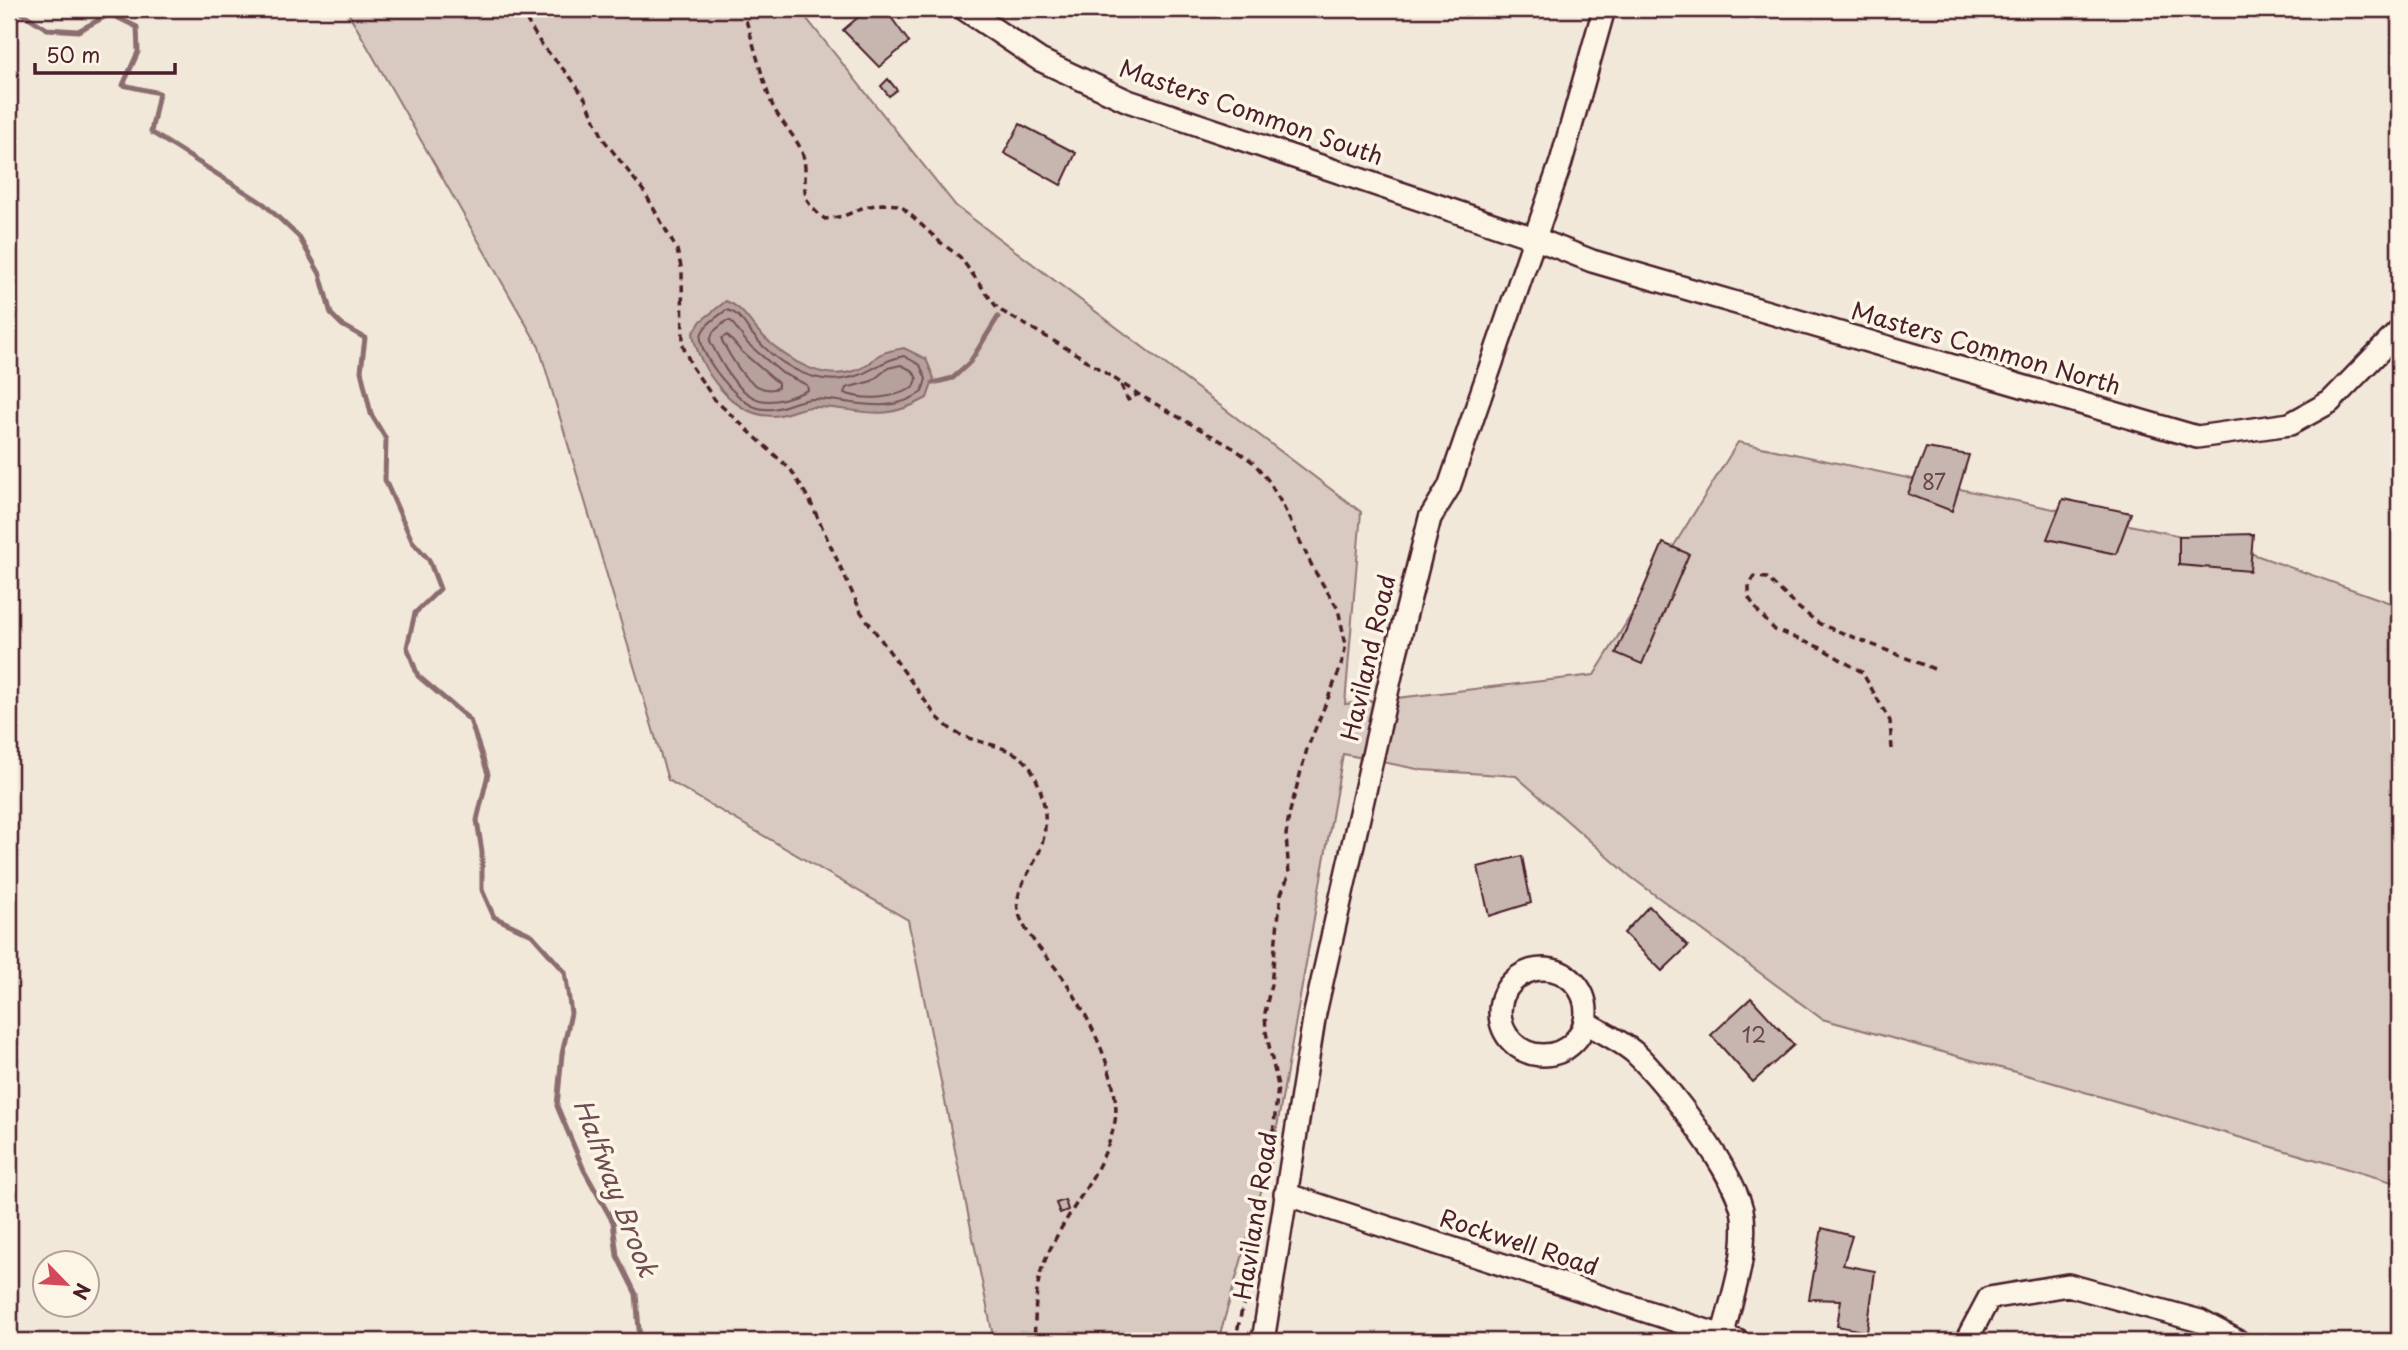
<svg xmlns="http://www.w3.org/2000/svg" width="2408" height="1350" viewBox="0 0 2408 1350" font-family="'Playpen Sans',sans-serif">
  <rect width="100%" height="100%" fill="#f1e8da"/>
  <filter id="ink" filterUnits="userSpaceOnUse"><feTurbulence type="fractalNoise" baseFrequency=".0143" numOctaves="2"/><feDisplacementMap in="SourceGraphic" scale="14" xChannelSelector="R" yChannelSelector="G"/><feConvolveMatrix kernelMatrix="1 2 1 2 8 2 1 2 1" color-interpolation-filters="sRGB"/></filter>
  <g filter="url(#ink)">
    <path fill="#d8cac0" stroke="#917476" stroke-width="2" d="M346,9h453l157,197 405,306 -16,192 249,-29 144,-233 495,105 166,59v578l-369,-108 -208,-57 -191,-142 -115,-101 -94,-6 -79,-16 -70,396 -55,191h-224l-86,-421 -240,-140 -129,-433z"/>
    <path fill="#b6a19c" stroke="#8b6d6f" stroke-width="2" d="M726,301c18,7 22,20 34,32 27,28 68,54 106,33 5,-3 8,-8 13,-11 7,-4 17,-5 25,-7l22,11 8,19 -7,20c-49,27 -65,9 -114,9 -14,0 -27,9 -41,9 -39,0 -74,-47 -79,-83l8,-12z"/>
    <g fill="none" stroke-linecap="round" stroke-linejoin="round">
      <path stroke="#755358" stroke-width="2" d="M726,310c14,2 19,16 27,25 21,26 56,49 90,44 26,-3 36,-19 61,-23l16,9 6,14 -4,13c-35,25 -71,7 -110,7 -20,1 -36,16 -57,8 -18,-6 -56,-51 -54,-70 1,-12 17,-20 25,-27z
        M726,321h5l17,23 34,29 25,12 1,5c-14,6 -33,14 -48,10 -24,-7 -40,-39 -50,-59l3,-9z
        M727,335l14,16 37,32v5c-27,9 -45,-27 -56,-47v-3z
        M901,365l12,6 4,8 -3,8c-21,12 -48,14 -70,6l2,-5 26,-7 16,-13z"/>
      <path stroke="#8b6d6f" stroke-width="5" d="M23,9l-1,4 25,16 31,2 32,-17 27,13 1,25 -15,33 36,8 -8,39 113,72 35,33 21,37 11,40 11,11 23,13 -4,33 10,43 15,25 -1,41 27,61 17,19 11,29 -25,24 -8,34 11,29 52,44 18,54 -11,46 5,32v38l12,27 38,18 33,37 6,41 -9,41 -5,52 27,64 29,52 4,34 19,38 4,47
        M933,383l20,-5 17,-16 28,-45"/>
    </g>
    <path fill="#c7b6af" stroke="#4a1f2b" stroke-width="2" d="M868,9h17l24,33 -30,25 -36,-37z
      M888,79l9,11 -8,6 -8,-10z
      M1020,124l56,29 -15,32 -57,-32z
      M1926,448l43,7 -17,56 -44,-17z
      M2063,499l68,14 -15,41 -69,-15z
      M2253,534l-3,37 -71,-6v-29z
      M1663,543l26,11 -47,110 -26,-11z
      M1522,856l9,47 -42,13 -11,-49z
      M1649,906l39,40 -26,25 -38,-38z
      M1751,998l43,47 -41,37 -42,-47z
      M1065,1200l3,10 -8,3 -4,-10z
      M1822,1228l30,8 -9,29 32,6 -8,61 -30,-6 4,-26 -32,-1z"/>
    <g fill="none" stroke-linecap="round" stroke-linejoin="round">
      <g stroke="#4a1f2b" stroke-width="26">
        <path id="minor" d="M964,9l76,51 88,41 406,137 58,23 605,176 93,-13 40,-22 69,-71
          M1500 1012a43 43 0 1 1 86 0a43 43 0 1 1-86 0Z
          M1585,1022c16,10 36,19 50,31 30,28 104,124 108,163 4,41 -11,82 -21,121
          M1285,1194l453,147
          M1263,1341l52,-328 81,-360 34,-135 19,-31 112,-325 43,-153
          M1966,1341l23,-43 79,-13 132,36 38,20"/>
      </g>
      <path stroke="#4a1f2b" stroke-width="3.5" stroke-dasharray="7 5" stroke-linecap="butt" d="M520,9l21,35 30,34 15,22 18,40 41,53 32,57 5,21 1,75 9,21 23,33 76,70 19,31 51,111 75,104c8,7 15,15 25,19 22,10 57,11 70,34 14,24 19,55 9,81 -8,21 -28,41 -21,64 7,22 28,42 42,61 24,33 61,105 54,146 -10,52 -52,93 -71,142 -10,24 -8,52 -10,78
        M742,9c11,30 18,63 29,93 7,18 25,34 31,50 10,32 -10,44 23,67l19,-3 20,-9 18,-3 18,1 40,37 20,15 38,52 80,46 60,39 97,55 19,14 14,17 14,24 32,66 24,39 8,36 -6,24 -33,80 -18,66 -3,20 3,39 -8,20 -10,90 -6,29 1,19 12,54 -8,78
        M1121,385l7,15 10,-6
        M1892,749l-2,-28 -28,-49 -41,-24 -46,-18 -16,-17 -10,-15v-12l5,-9 13,1 33,31 20,15 114,45
        M1235,1341l21,-94"/>
      <use href="#minor" stroke="#fcf5e5" stroke-width="21"/>
    </g>
  </g>
  <g text-anchor="middle" stroke-width="7" stroke-linejoin="round" paint-order="stroke">
    <g font-size="21" fill="#69454c">
      <text x="1934" y="490">87</text>
      <text x="1754" y="1043">12</text>
    </g>
    <g font-size="24" fill="#4a1f2b" stroke="#fcf5e5">
      <text transform="translate(1251 113) rotate(19)" y="8">Masters Common South</text>
      <text transform="translate(1986 349) rotate(16)" y="8">Masters Common North</text>
      <text transform="translate(1369 658) rotate(-77)" y="8">Haviland Road</text>
      <text transform="translate(1256 1216) rotate(-81)" y="8">Haviland Road</text>
      <text transform="translate(1519 1243) rotate(18)" y="8">Rockwell Road</text>
    </g>
    <g font-size="26" font-style="italic" fill="#704c53" stroke="#fcf5e5">
      <text transform="translate(615 1188) rotate(69)" y="9">Halfway Brook</text>
    </g>
  </g>
  <rect width="2408" height="1350" fill="none" stroke="#fcf5e5" stroke-width="35"/>
  <rect x="18" y="18" width="2373" height="1315" fill="none" stroke="#4a1f2b" stroke-width="2.5" filter="url(#ink)"/>
  <g transform="translate(66 1284) rotate(115)"><circle r="33" fill="#fcf5e5" stroke="#b59f9b" stroke-width="2"/>
  <path d="M0-5L12 26L0 18L-12 26Z" fill="#d1495b"/>
  <text y="-10" font-size="19" font-weight="bold" text-anchor="middle" fill="#4a1f2b">N</text>
  </g>
  <path d="M35 63v10h140v-10" fill="none" stroke="#4a1f2b" stroke-width="3.5"/>
  <text x="46" y="63" font-size="21" fill="#4a1f2b" stroke="#fcf5e5" stroke-width="5" paint-order="stroke">50 m</text>
</svg>
